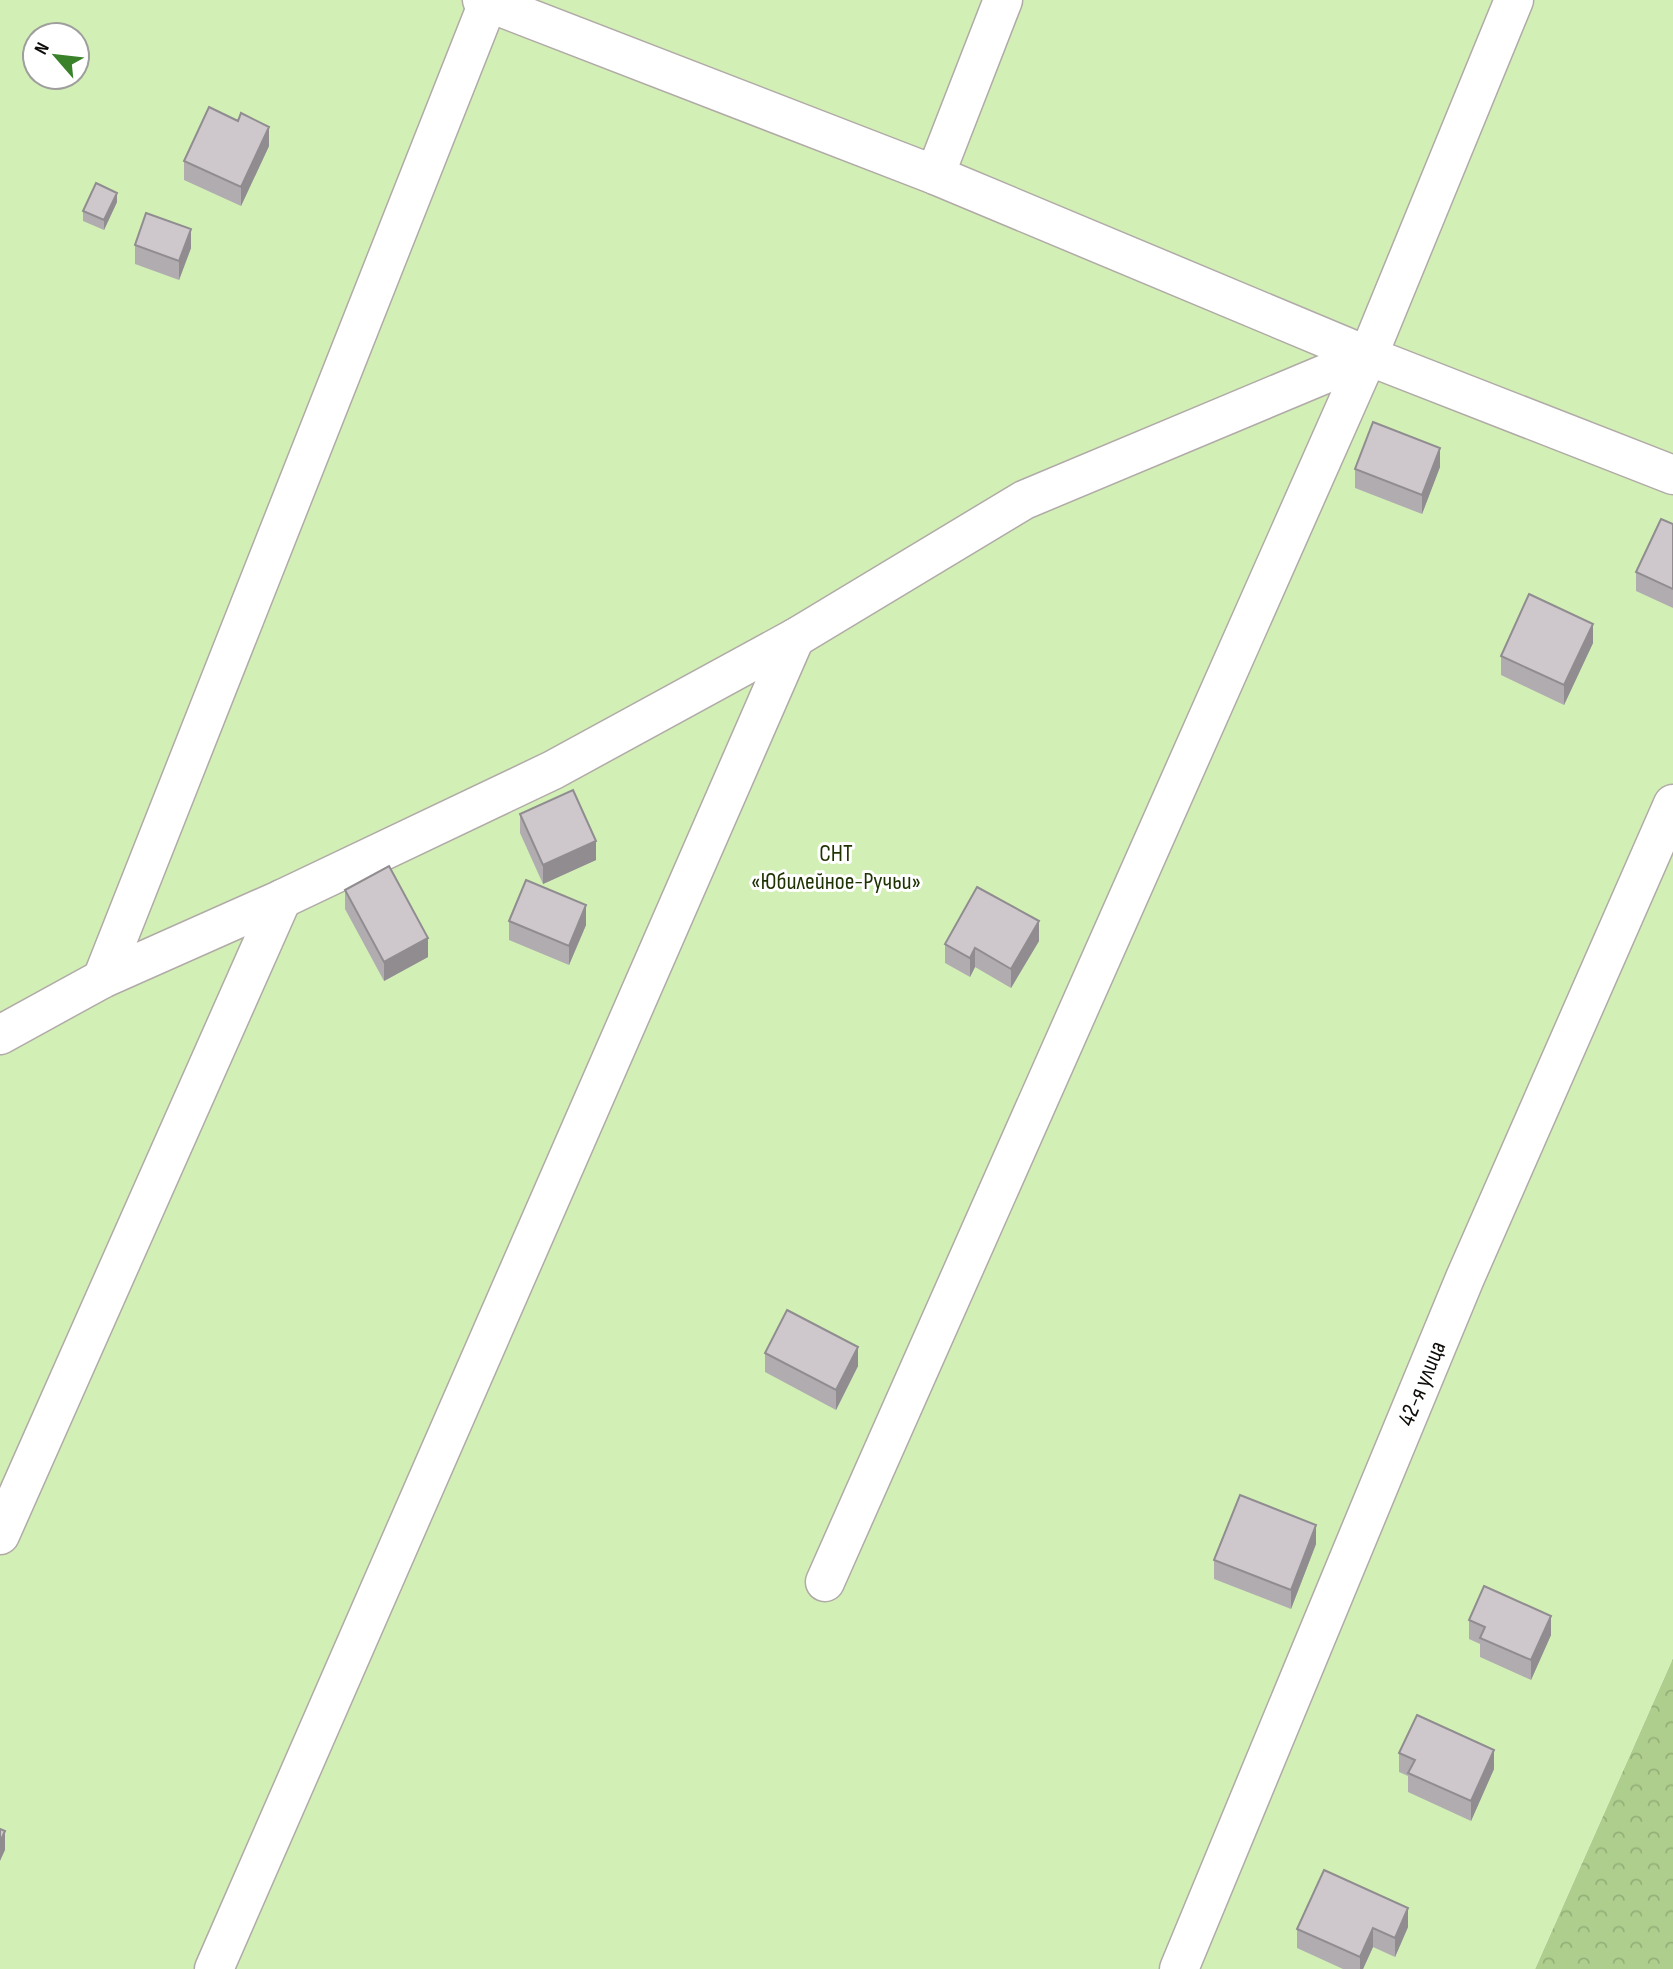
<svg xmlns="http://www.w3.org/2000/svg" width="1673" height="1969" viewBox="0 0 1673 1969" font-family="'Sofia Sans Condensed',sans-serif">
  <defs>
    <pattern id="forest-crowns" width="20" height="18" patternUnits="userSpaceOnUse" patternTransform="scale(1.75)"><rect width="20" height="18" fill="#aece8d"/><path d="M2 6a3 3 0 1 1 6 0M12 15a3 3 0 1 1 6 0" fill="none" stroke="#94b078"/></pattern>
  </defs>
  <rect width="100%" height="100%" fill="#f9f2ee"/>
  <path fill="url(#forest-crowns)" d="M1673,1658v311h-138z"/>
  <path fill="#d2f0b6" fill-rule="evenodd" d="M0,0h1673v1658l-138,311h-1535zM35,35h42v42h-42z"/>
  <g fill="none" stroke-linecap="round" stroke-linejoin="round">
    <g stroke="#b1aaa7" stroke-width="41">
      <g id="street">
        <path d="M482,0l453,175 433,181 305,119"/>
        <path d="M935,175l68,-175"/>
        <path d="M102,979l387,-979"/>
        <path d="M0,1035l102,-56 180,-80 271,-129 242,-132 229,-138 344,-144"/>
        <path d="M0,1535l282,-636"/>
        <path d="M825,1582l543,-1226 146,-356"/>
        <path d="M214,1969l581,-1331"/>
        <path id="s1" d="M1179,1969l286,-691 208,-474"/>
      </g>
    </g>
    <use href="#street" stroke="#fff" stroke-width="38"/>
  </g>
  <path fill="#b1acb0" d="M269,146l-28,60 -57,-26v-19z
    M117,202l-13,28 -21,-9v-10z
    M135,245l56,3 -12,32 -44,-16z
    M1440,467l-18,47 -67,-26v-19z
    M1673,524v84l-37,-17v-19z
    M1593,643l-29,62 -63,-30v-19z
    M520,814l76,46 -53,24 -23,-51z
    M345,890l83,67 -44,24 -39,-72z
    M509,921l77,4 -17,40 -60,-25z
    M1039,941l-28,47 -36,-21 -5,10 -25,-14v-19z
    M765,1353l93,13 -22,44 -71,-38z
    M1316,1544l-25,65 -77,-30v-19z
    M1469,1620l82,15 -20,45 -51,-23v-13l-11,-5z
    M1399,1753l95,16 -23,52 -63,-29v-16l-9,-4z
    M1408,1927l-13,30 -22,-10 -10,22h-20l-46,-21v-19z"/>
  <path fill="#908c90" d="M269,127v19l-28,60v-19z
    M117,193v9l-13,28v-10z
    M191,229v19l-12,32v-19z
    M1440,448v19l-18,47v-19z
    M1593,624v19l-29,62v-20z
    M596,841v19l-53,24v-19z
    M586,905v20l-17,40v-19z
    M1039,921v20l-28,47v-19z
    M428,938v19l-44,24v-19z
    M975,948v19l-5,10v-19z
    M858,1347v19l-22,44v-20z
    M1316,1525v19l-25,65v-19z
    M1551,1616v19l-20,45v-20z
    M1494,1750v19l-23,52v-20z
    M5,1831v19l-5,11v-19z
    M1408,1908v19l-13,30v-19z
    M1373,1928v19l-10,22h-3v-12z"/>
  <path fill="#cec8cd" stroke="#908c90" stroke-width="2" d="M209,107l29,14 3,-8 28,14 -28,60 -57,-26z
    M96,183l21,10 -13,27 -21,-9z
    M146,213l45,16 -12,32 -44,-16z
    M1373,422l67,26 -18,47 -67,-26z
    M1661,519l12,5v65l-37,-17z
    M1529,594l64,30 -29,61 -63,-29z
    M573,790l23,51 -53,24 -23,-51z
    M389,866l39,72 -44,24 -39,-72z
    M526,880l60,25 -17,41 -60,-25z
    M977,887l62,34 -28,48 -36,-21 -5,10 -25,-14z
    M787,1310l71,37 -22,43 -71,-37z
    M1240,1495l76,30 -25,65 -77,-30z
    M1484,1586l67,30 -20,44 -51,-22 5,-11 -16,-7z
    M1417,1715l77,35 -23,51 -63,-28 7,-13 -16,-7z
    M0,1829l5,2 -5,11z
    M1324,1870l84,38 -13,30 -22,-10 -13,29 -63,-28z"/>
  <g text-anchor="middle" stroke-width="6" stroke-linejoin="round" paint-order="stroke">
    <g font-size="24" fill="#1e3202" stroke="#fff">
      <text x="836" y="861">СНТ<tspan x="836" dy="28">«Юбилейное-Ручьи»</tspan></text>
    </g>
    <g font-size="24" fill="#0e0c0a" stroke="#fff">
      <text dy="8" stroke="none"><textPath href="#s1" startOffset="634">42-я улица</textPath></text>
    </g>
  </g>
  <g transform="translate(56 56) rotate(298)"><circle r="33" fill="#ffffff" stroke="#9f9e9d" stroke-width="2"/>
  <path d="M0-5L12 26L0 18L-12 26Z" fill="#3a8229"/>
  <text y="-10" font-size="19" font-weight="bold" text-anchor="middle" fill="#0e0c0a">N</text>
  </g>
</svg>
